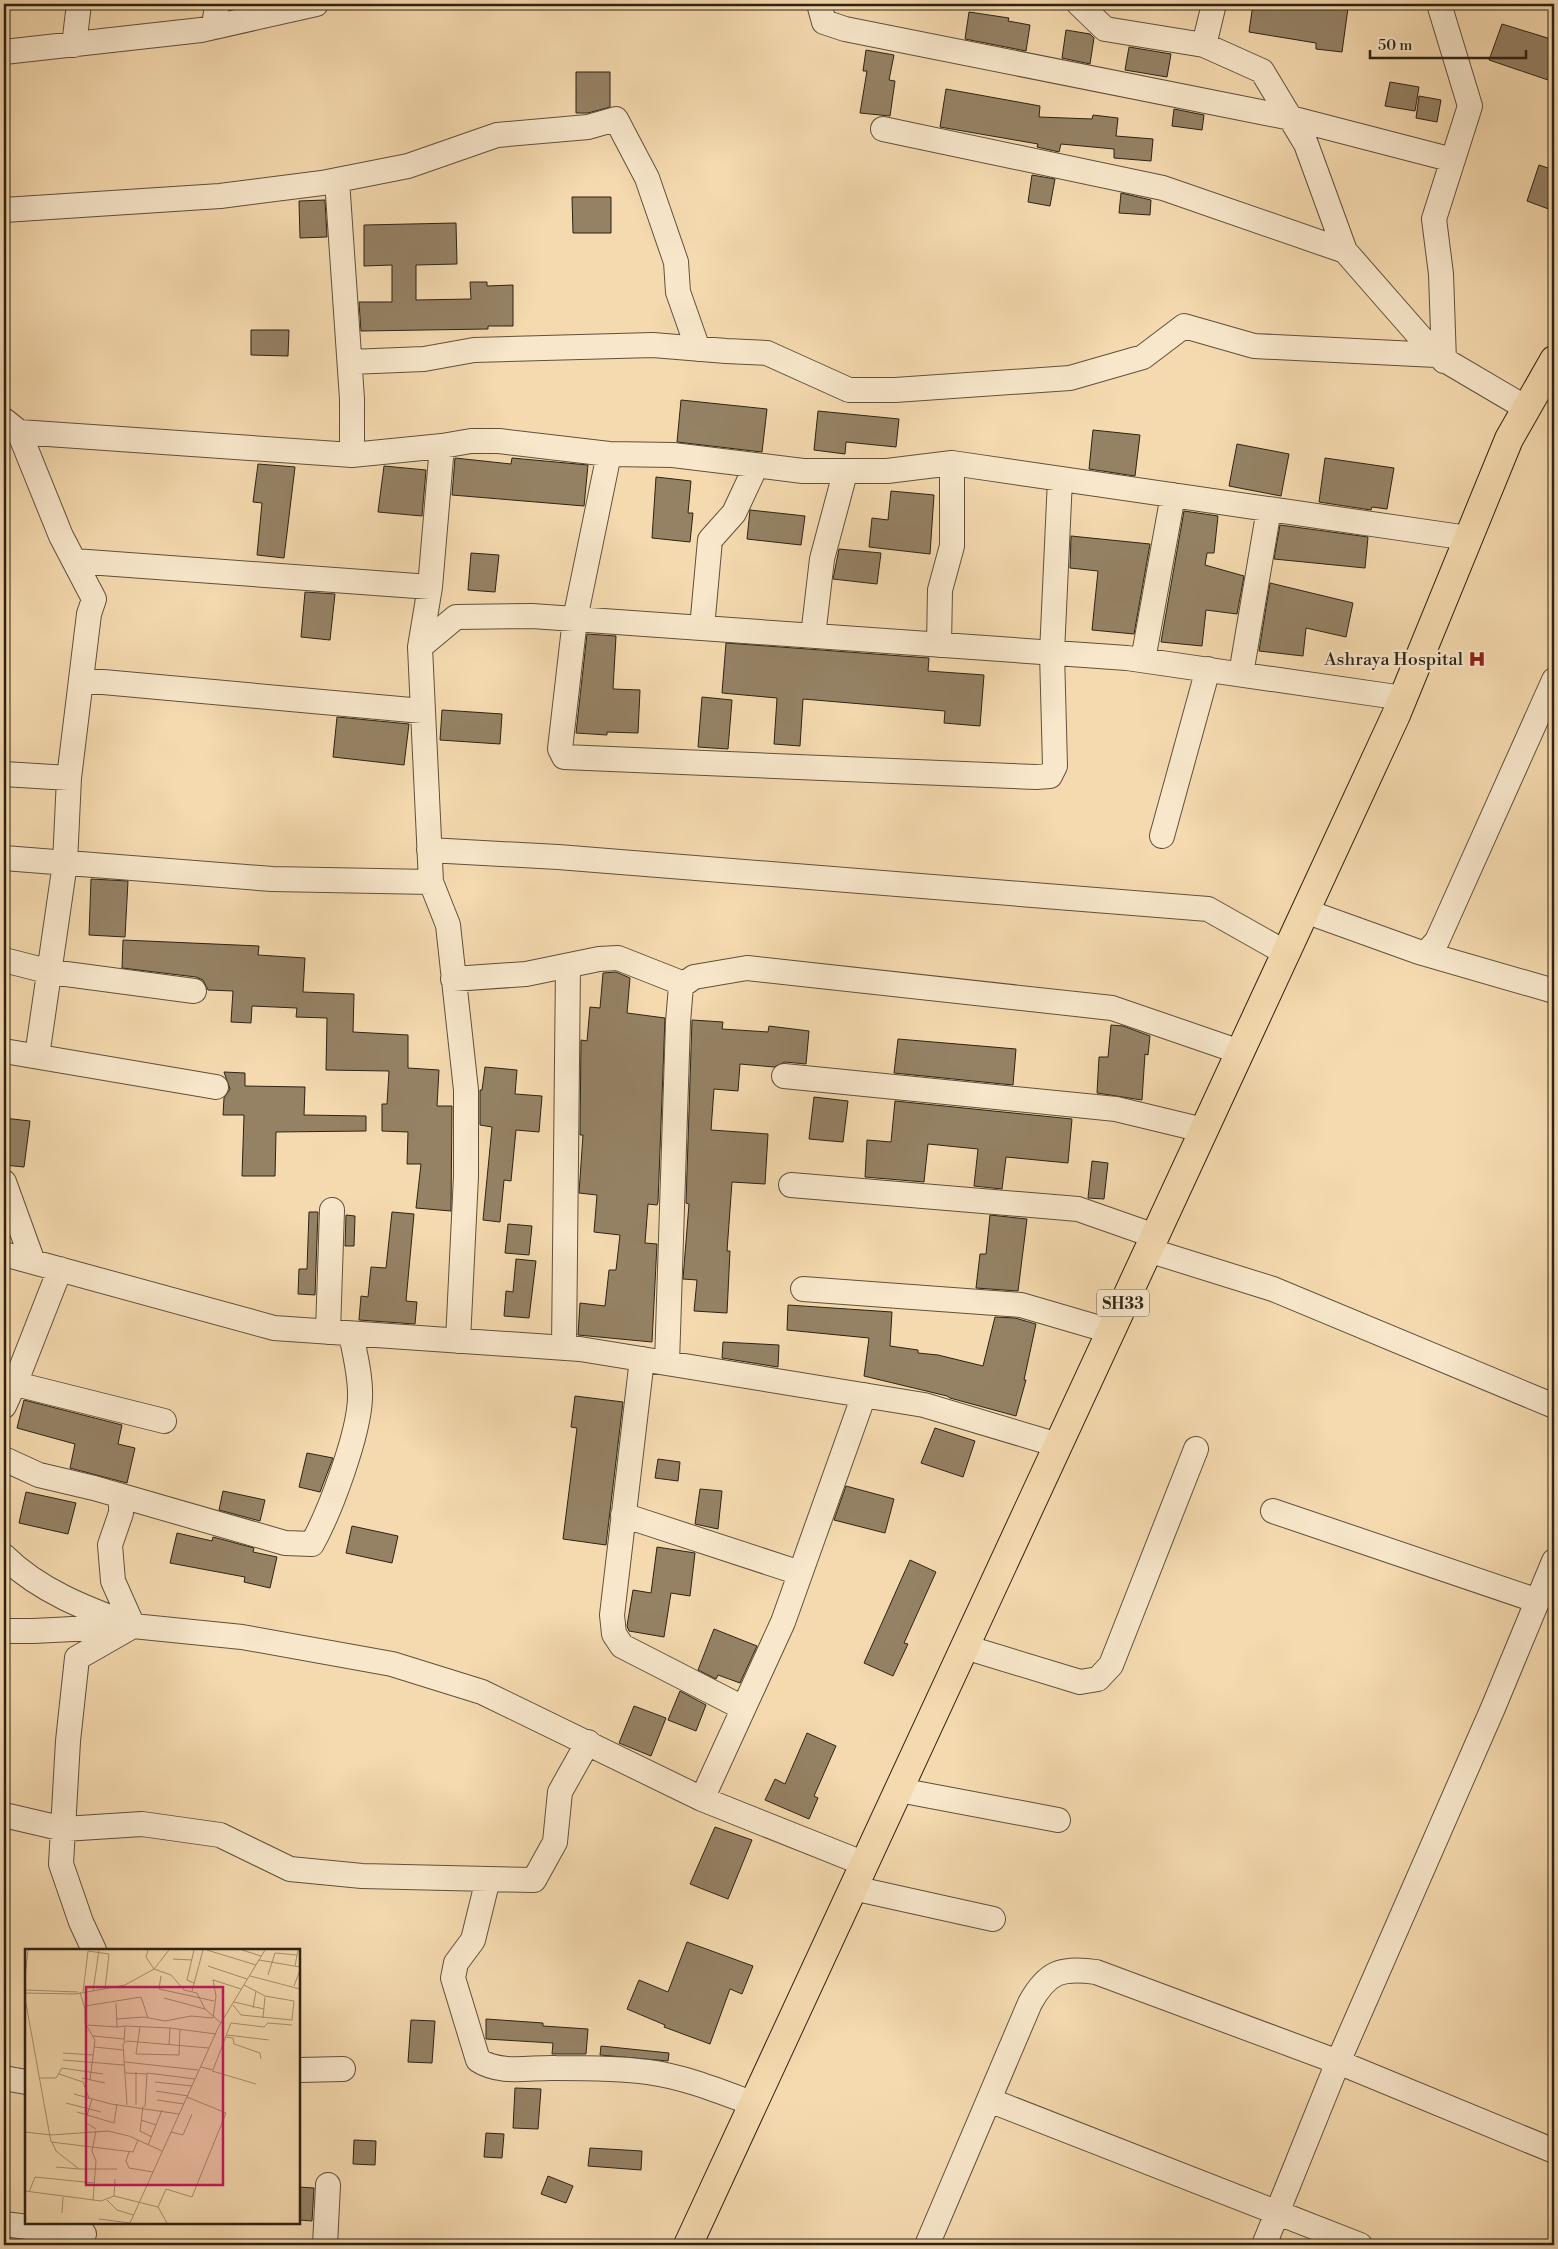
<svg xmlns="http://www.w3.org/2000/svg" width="1558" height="2249" viewBox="0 0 1558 2249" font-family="'Libre Bodoni',serif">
  <rect width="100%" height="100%" fill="#f5daaf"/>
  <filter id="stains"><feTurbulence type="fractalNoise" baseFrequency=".004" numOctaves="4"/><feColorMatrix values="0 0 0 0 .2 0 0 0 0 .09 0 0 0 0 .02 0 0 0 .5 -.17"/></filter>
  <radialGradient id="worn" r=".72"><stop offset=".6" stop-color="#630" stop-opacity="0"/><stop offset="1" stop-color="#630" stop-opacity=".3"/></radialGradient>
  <path fill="#958265" stroke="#2d2314" d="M1253,4h63l32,4 -6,44 -26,-3v-6l-67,-11z
    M969,12l40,6 -1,3 22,4 -4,26 -61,-12z
    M1502,24l52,16v42l-65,-22z
    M1066,30l24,4 4,4 -4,26 -28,-6z
    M1129,47l42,7 -4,23 -42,-7z
    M866,50l28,5 -5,25 6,1 -5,35 -30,-3 7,-42h-4z
    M576,72h34v35l-22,6h-12z
    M1390,82l29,5 -4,24 -30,-5z
    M946,89l94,17 -1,11 53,2 1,-4 25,3 -2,18 37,3 -2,22 -37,-3v-9l-53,-5 -2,8 -22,-5 1,-3 -98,-17z
    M1419,96l22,4 -4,22 -21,-4z
    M1174,109l30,6 -2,15 -30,-4z
    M1539,165l15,5v41l-27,-10z
    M1032,175l23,4 -5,27 -22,-4z
    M1121,193l30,7 -1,15 -31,-2z
    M572,197h39v36h-38z
    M325,200l2,37 -27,1 -1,-37z
    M456,223l1,41 -41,1v35l55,-1 -1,-17h17v4l26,-1v41h-25v3l-127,2 -2,-29h33v-37l-28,1v-41z
    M251,330h38l-1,26 -37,-1z
    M681,400l86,9 -5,43 -85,-10z
    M818,411l81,8 -3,28 -50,-5 -1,12 -31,-4z
    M1093,430l47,5 -5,41 -46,-7z
    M1237,444l52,10 -8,42 -52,-10z
    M455,458l56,6 1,-6 76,7 -4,41 -132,-11z
    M1325,458l69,10 -7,41 -15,-2 -1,3 -52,-8z
    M258,464l37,3 -11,91 -27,-3 5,-52 -9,-1z
    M384,466l42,4 -4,46 -44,-4z
    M656,477l35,4 -3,32h5l-3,29 -38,-4z
    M891,491l43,4 -4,59 -61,-7 3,-29 16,2z
    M750,510l55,6 -4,29 -54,-6z
    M1184,511l34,5 -4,37h-7l-2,12 39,11 -7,38 -31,-4 -4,36 -41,-4z
    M1280,525l88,12 -3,31 -91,-9z
    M1071,536l79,8 -16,90 -42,-4 6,-59 -28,-3z
    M839,549l42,4 -4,31 -44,-5z
    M471,553l28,2 -4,37 -27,-2z
    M1270,583l83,20 -7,34 -40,-9 -3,28 -44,-5z
    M305,592l30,2 -5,46 -29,-3z
    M587,634l29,2 -3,53 27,1 -2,43 -31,-1v3l-31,-2z
    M726,643l203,15 -1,13 56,4 -4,51 -36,-3 1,-12 -142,-12 -3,47 -26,-2 3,-46 -55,-5z
    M702,697l30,3 -4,49 -30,-2z
    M442,710l60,4 -2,30 -60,-4z
    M337,717l72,7 -5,41 -71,-8z
    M91,879l37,2 -3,56 -36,-2z
    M123,940l136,6 -1,9 47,3 -2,34 51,2 -1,38 55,3v33l31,2 -2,36h15l-1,105 -35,-3 5,-44h-14l1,-32 -26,-1v-27h5l2,-33 -63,-1 1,-52 -31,-1 1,-9 -45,-2 -1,17 -20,-1 2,-31 -25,-1 -5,-10 -7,-3 -74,-9z
    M616,972l14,6 -3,35 38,5 -7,184 -1,3 -9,-1 -3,39 12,1 -5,98 -74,-7 2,-32 25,3 4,-36h7l4,-35 -26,-3 3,-37 -18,-2 4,-58h-3l1,-95 6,1 3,-34 10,1 3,-35z
    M692,1020l31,2 -1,7 46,3 1,-6 40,5 -3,33 -21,-2 -11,5 -34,-3 -2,27 -24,-2 -3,41 57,4 -3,50 -33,-2 -5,69h3l-3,62 -33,-2 3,-31 -14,-1 6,-75 -3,-1z
    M1111,1025l12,1 27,10 -2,19 -3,-1 -3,46 -45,-7 2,-36h9z
    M898,1039l118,10 -3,36 -119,-12z
    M485,1067l32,3 -2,24 27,2 -3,36 -23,-2 -5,51 -7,-1 -4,42 -17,-2 9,-93 -12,-2v-35h2z
    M224,1072l21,1v13l60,1 -1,28 62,1v15l-90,1 -1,44h-33l2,-61h-21l1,-17 6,-9z
    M814,1097l34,4 -5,41 -34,-3z
    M895,1101l177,18 -4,44 -62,-6 -4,32 -28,-3 4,-37 -50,-5 -4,38 -59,-5 2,-37 24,2z
    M4,1118l26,3 -6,46 -20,-2z
    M1092,1161l16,2 -4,36 -16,-1z
    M309,1212h9l-3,83 -17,-1 1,-25h8z
    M392,1212l22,2 -8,87 11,1 -2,22 -56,-4 2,-24 7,1 3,-30 15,1z
    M346,1215l9,1 -1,30h-9z
    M990,1215l37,4 -9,72 -42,-3 4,-34h6z
    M508,1224l24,2 -3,29 -24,-2z
    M516,1259l20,2 -7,57 -25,-2 2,-25 7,1z
    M788,1305l104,7 -2,34 28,4v3l20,2 45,11 12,-49 20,1 21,6 -12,56h2l-10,36 -66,-18 -3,-2 -83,-20 5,-38 -82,-8z
    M723,1342l56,3 -1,22 -56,-9z
    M575,1396l48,6 -17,143 -43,-6 14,-111 -6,-1z
    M24,1400l98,25 -4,19 17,4 -8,35 -57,-15 5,-24 -58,-16z
    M935,1428l40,13 -12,36 -42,-14z
    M307,1453l26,5 -13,34 -21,-5z
    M658,1459l22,3 -2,19 -23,-3z
    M846,1486l48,13 -9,34 -51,-13z
    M700,1489l22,2 -4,38 -23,-5z
    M223,1491l42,9 -5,21 -41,-11z
    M26,1492l50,11 -8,31 -49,-11z
    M352,1526l46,10 -6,27 -46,-10z
    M177,1533l35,8 1,-4 41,11 -1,4 24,5 -7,31 -26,-6 1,-5 -75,-14z
    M657,1547l38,6 -5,43 -19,-3 -7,44 -35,-6 -2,-5 6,-36 18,3z
    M910,1560l26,12 -32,71 4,1 -15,32 -29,-13z
    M714,1629l43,17 -17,37 -22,-8 -2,4 -18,-9z
    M680,1691l26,14 -10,26 -28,-11z
    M634,1706l32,12 -15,38 -32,-13z
    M807,1733l29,13 -22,50 4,2 -9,21 -44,-19 10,-21 10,5z
    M715,1827l37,13 -24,59 -38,-15z
    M687,1942l66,24 -11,28 -12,-5 -20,55 -46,-17 1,-2 -38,-16 12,-29 29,12z
    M486,2019l57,4v3l45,3 -2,25h-34l1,-11 -67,-4z
    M411,2020l24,1 -3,42 -24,-1z
    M601,2046l68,7 -1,8 -68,-6z
    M515,2088l26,1 -3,40 -25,-1z
    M486,2133l18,1 -2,24 -18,-1z
    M354,2140l22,1 -1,24 -22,-1z
    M590,2148l52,3 -1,19 -53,-4z
    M548,2176l25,10 -7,17 -25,-9z
    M299,2187l15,1 -2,33 -13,-1z"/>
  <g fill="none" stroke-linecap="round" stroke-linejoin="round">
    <g stroke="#5f513b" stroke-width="26">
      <path id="minor" d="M819,4l5,18 21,7 446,89 162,42
        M1079,4l26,25 99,16 58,26 44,73 39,107 91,104 90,53
        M1439,4l31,102 -36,113 7,55 3,87
        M214,27l3,-23
        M74,45l5,-41
        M1204,45l10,-41
        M4,52l197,-22 115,-26
        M883,129l280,59 182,63
        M337,180l15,219v56l90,-9 -12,141 -10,60
        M4,210l216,-14 102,-13 86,-17 89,-31 91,-8 28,-8 31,59 29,84 2,30 20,57
        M350,362l74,-3 50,-9 179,-5 73,6 41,2 82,37h46l175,-12 73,-21 41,-31 70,20 182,9
        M4,420l15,12 42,104 33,63 -5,15 -20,164 -4,85 -28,193
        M19,432l333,23
        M442,446l29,-5h28l110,13 64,1 130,16h84l65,-8 516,75
        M609,454l-34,165 -15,130 4,8 472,20 14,-1 5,-10 -3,-113 8,-174
        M74,561l356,26
        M702,628l8,-88 24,-27 22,-47
        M813,636l9,-77 23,-86
        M939,645l1,-55 12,-44v-83
        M1143,660l30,-165
        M1241,674l28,-165
        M81,680l341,31
        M4,774l65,4
        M1162,836l46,-167
        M429,850l129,7 650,52 78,44
        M4,858l268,21 159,3
        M1305,911l114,41 10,-2 8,-9 117,-261
        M1419,952l135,39
        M4,960l47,12 143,19
        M453,979l73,-5 73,-15 19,-1 66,26
        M4,1051l212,36
        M784,1076l332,33 87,21
        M4,1182l29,80
        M791,1185l287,24 77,27
        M1148,1250l125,39 281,117
        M4,1254l270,74 306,21 344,56 134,40
        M803,1289l218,16 89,26
        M328,1332l4,-122
        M458,1341l8,-165v-86l-18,-165 -17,-43 -11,-235 36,-30 76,-1 595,42 276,40
        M564,1348l4,-382
        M642,1359l-30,256 2,19 8,12 121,62
        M667,1363l11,-341 3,-36 13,-9 53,-9 365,40 128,44
        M4,1381l160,40
        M4,1406l16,-35 40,-102
        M4,1459l35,16 55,13 191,55 27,1c18,-32 47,-110 48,-146 1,-21 -5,-43 -9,-64
        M121,1496v17l-11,32 3,36 20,45
        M1273,1511l265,90
        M623,1515l177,58
        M4,1556c35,35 83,53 129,70l-56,32 -9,83 -7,123 20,58 13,28
        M4,1631h29l100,-5 109,11 150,27 90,28 220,107 163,65
        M965,1647l115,35 18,-3 13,-14 85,-216
        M899,1790l159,30
        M702,1799l81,-177 81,-227
        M4,1815l60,14 78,-5 78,11 70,34 72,7 172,4 21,-38 5,-50 28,-50
        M488,1879l-15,61 -17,23 -3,15 25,82c23,15 52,7 78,8 31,0 62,0 92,4 37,5 71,19 106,32
        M853,1888l140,31
        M299,2070l44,-1
        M4,2078l22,4
        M989,2100l371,145
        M4,2224l80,10
        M325,2245l3,-60
        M927,2245l103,-242c17,-31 31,-36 66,-31l242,90 216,89
        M1264,2245l74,-183 155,-354 61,-147"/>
    </g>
    <g stroke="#2d2314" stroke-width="30">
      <path id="major" d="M688,2245l708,-1530 113,-276 45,-79"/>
    </g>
    <use href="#minor" stroke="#f8e7cb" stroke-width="24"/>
    <use href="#major" stroke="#f5daaf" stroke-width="28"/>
  </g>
  <defs>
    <g id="hospital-bare" transform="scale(1.35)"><path d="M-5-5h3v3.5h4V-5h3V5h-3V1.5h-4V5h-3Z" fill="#8f2418" stroke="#f8e7cb" stroke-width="2.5" paint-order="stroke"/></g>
  </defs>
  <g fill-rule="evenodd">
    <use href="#hospital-bare" x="1477" y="659"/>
  </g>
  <g text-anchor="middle" stroke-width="4.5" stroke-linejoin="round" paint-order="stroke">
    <rect fill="#f8e7cb" stroke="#6a5e4b" stroke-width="1" x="1097" y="1289.5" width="52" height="27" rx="4"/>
    <g font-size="16" font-weight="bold" fill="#2d2314">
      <text x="1123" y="1309">SH33</text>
    </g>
    <g font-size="18" fill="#2d2314" stroke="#f8e7cb" text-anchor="end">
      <text x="1463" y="665">Ashraya Hospital</text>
    </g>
  </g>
  <g transform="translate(25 1949)">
    <rect width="275" height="275" fill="#f5daaf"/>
    <path fill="none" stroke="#a59171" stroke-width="1" d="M144,1l-15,19 17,6 13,15 13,3 8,16 16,14M182,1l49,15M217,1l19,6M63,2l21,3 -4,35M148,10l19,1M234,11l41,7M183,17l39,13M270,17l3,-16M243,26l7,-22 22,2M136,27l-2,13 55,12M225,27l50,13M0,28l3,-27M169,34l-7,-3 7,-30M269,37l6,-16M0,41l53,2M68,42l6,-41M167,42l11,-41M55,43l5,17v14l10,17 -5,40M58,43l5,-41M0,44l51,1 49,-9 29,-16 -8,-12 2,-7M0,49l26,144 82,10 5,-12M139,49l41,11M209,53l30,7M91,54l1,24 8,-1 -1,16M208,56l8,10 51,5 2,-19 -29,-5 -21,-11M60,57l56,-9 7,21M228,59l3,-17M188,69l3,-22 -3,-16 28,9M238,69l2,-21M92,70l27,-2 21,4 26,-5 22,2M63,76l29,2M100,77l45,2 46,6M115,78l-4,27 43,1 1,-26M202,86l42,5M68,87l31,3M201,88l7,1 1,6 26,9 1,6M144,95l1,-16M69,98l30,3M38,104l30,2M38,111l61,5M100,113l73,8M176,118l12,3 18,-47 33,4 4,-4 24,2M187,122l44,13M101,124l21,1M34,125l24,8 6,16M14,129h17l6,-10 41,6M57,129l23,5M130,133l37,4M131,142l32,5M49,145l37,10 68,10M67,150l-7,23 11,7M132,151l27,4M41,154l35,9M102,156l-4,-61 4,-3 82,7M111,156v-33M118,157l-3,25 12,6M120,158l2,-34 48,6M52,163l37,11 3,-19M116,171l15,5M0,183l26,3 57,-4 21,5 33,15M146,183l12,3 9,-21M27,193l4,9 23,18h38M123,196l14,-35M104,203l-3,9 3,7 24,4M31,218l23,2M0,242l76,10 13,-5 44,11 8,-18 26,8 34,-84 -39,-16M4,243l6,-15 59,6M89,247l1,-17M68,251l3,-39 -4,-10 4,-20M82,251l10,10 16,5M133,258l9,16M37,264l1,-16M74,270l31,4M105,274l89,-197 46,-76"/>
    <path fill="#c2185b" fill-opacity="0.15" stroke="#c2185b" stroke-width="2.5" d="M61,38h137v198h-137z"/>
    <rect width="275" height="275" fill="none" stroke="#2d2314" stroke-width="2.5"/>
  </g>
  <rect width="1558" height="2249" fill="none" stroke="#f5daaf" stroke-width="20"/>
  <rect x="5" y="5" width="1548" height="2239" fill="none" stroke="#2d2314" stroke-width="2.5"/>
  <rect x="10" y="10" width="1538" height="2229" fill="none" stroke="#2d2314"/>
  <path d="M1370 50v8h156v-8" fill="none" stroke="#2d2314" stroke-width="2.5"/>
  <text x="1378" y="50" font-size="15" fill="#2d2314" stroke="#f8e7cb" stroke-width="4" paint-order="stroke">50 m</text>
  <rect width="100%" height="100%" filter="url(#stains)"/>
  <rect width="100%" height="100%" fill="url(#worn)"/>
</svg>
